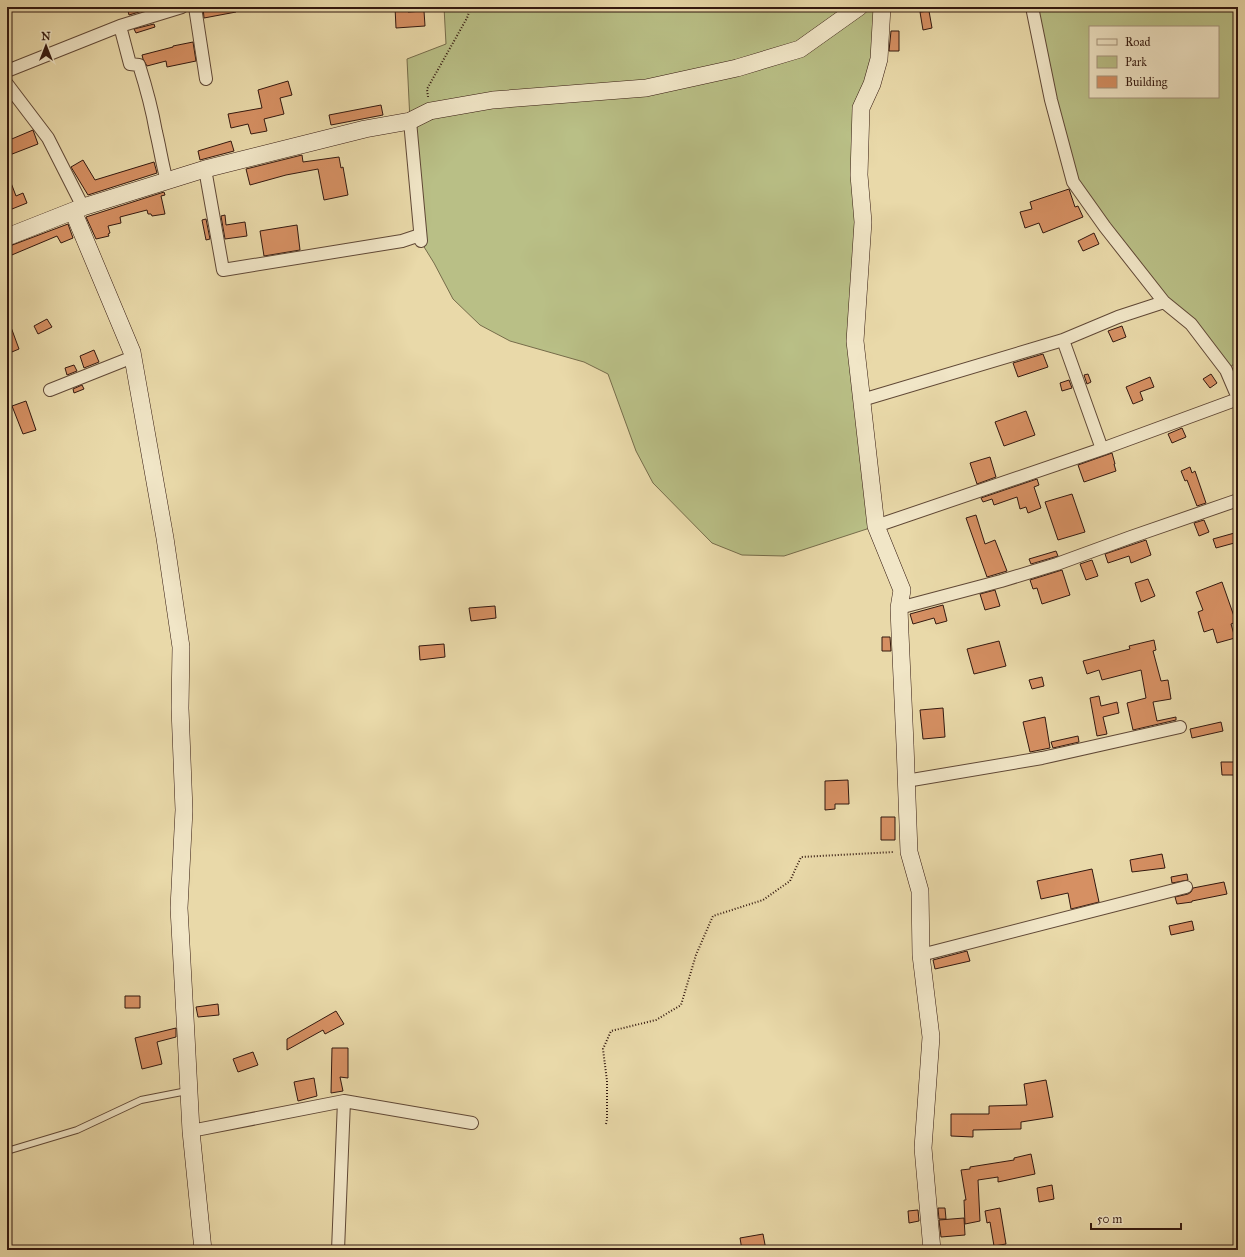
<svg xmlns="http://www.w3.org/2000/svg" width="1245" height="1257" viewBox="0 0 1245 1257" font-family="'IM FELL Great Primer',serif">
  <rect width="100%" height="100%" fill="#e9d9a9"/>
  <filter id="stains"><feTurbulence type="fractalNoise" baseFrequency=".005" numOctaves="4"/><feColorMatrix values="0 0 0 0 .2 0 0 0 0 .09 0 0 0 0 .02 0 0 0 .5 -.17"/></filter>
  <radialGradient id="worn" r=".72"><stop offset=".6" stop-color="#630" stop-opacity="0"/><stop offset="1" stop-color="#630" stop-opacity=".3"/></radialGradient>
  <path fill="#b9bf86" stroke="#766c4a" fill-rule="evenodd" d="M444,7h438l-21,101 -4,187 19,231 -92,30 -42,-1 -30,-12 -59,-60 -17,-32 -28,-77 -24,-12 -74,-21 -30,-16 -27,-26 -19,-36 -13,-21 -11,-121 -3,-62 39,-15z
    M1032,7h206v354l-12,9 -62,-68 -91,-120zM1090,27h128v70h-128z"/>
  <path fill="#d69063" stroke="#33180f" d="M139,7h9l1,2 -20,6 -1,-4z
    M203,7h32l1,5 -32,6z
    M395,7h12l1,5 16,-1 1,15 -29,2z
    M929,11l3,17 -9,2 -3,-18z
    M154,24l1,3 -19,6 -2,-4z
    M891,31h8v20h-10z
    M193,42l3,19 -29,6 -1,-6 -19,5 -4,-7 -1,-4 31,-8v-1z
    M288,81l4,14 -12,3 4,16 -20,5 3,12 -16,3 -3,-10 -17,4 -3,-14 34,-6 -4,-18z
    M381,105l2,10 -52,10 -2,-10z
    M33,130l5,14 -31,12v-15z
    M231,141l3,10 -34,9 -2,-9z
    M302,155l1,7 36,-5 2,11 2,-1 5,28 -24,5 -6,-31 -32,6 -36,10 -4,-16z
    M83,160l12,20 59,-18 3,11 -69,22 -17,-28z
    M7,175h1l8,21 7,-3 4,10 -20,8z
    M1069,189l6,18 3,-1 5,11 -40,16 -4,-10 -14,5 -5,-16 12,-3 -2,-7z
    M164,192l1,3 -4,1 4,18 -13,2 -1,-2h-3l-1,-4 -27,7 1,6 -13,3 2,7 -2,1 1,2 -13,3 -10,-22z
    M225,215l1,10 19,-3 2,14 -22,3 -4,-23z
    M206,219l4,20 -4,1 -4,-20z
    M68,224l5,14 -12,5 -4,-7 -50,21v-10z
    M297,225l3,25 -36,6 -4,-25z
    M1094,233l5,11 -16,7 -5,-10z
    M8,319l11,30 -12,5v-34z
    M47,319l5,8 -14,7 -4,-8z
    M1122,326l4,11 -13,5 -5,-11z
    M94,350l5,12 -15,6 -4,-12z
    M1043,354l5,13 -30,10 -5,-14z
    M74,365l3,6 -10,4 -2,-7z
    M1088,374l3,8 -4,2 -3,-9z
    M1211,374l6,9 -7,5 -7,-9z
    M1150,377l4,10 -14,5 3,8 -10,4 -7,-17z
    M1069,380l3,8 -10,3 -2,-8z
    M82,385l2,4 -10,4 -1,-4z
    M26,401l10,29 -13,4 -11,-28z
    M1026,411l9,24 -31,11 -9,-24z
    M1182,428l4,9 -14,6 -4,-9z
    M1112,453l3,11h-1l2,7 -32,11 -6,-17z
    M990,457l6,20 -19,7 -7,-21z
    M1190,467l2,6 3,-2 11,32 -9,3 -10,-26 -2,1 -4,-10z
    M1037,479l2,6 -5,2 7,21 -13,5 -2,-6 -6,2 -3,-12 -23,8 -2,-6 -9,3 -2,-4z
    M1072,494l13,38 -27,8 -13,-38z
    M976,515l9,29 10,-4 12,31 -20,6 -21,-59z
    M1204,520l5,12 -10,4 -5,-13z
    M1238,532v10l-22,6 -3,-9z
    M1146,540l5,15 -20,8 -2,-7 -21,7 -3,-9z
    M1056,551l2,5 -27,8 -2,-5z
    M1092,560l6,16 -12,4 -6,-16z
    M1062,570l8,25 -28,9 -5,-16 -4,1 -3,-9z
    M1148,579l7,17 -14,6 -6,-19z
    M1222,582l14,40 -5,2 4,14 -18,5 -4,-14 -9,3 -6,-20 5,-2 -7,-18z
    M995,590l5,16 -15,4 -5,-16z
    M943,605l4,16 -11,3 -2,-6 -21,6 -3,-10z
    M495,606l1,12 -25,3 -2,-13z
    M882,637h8l1,14h-9z
    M1154,640l2,10 -3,1 8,30 7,-1 3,19 -18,3 4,19 19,-4v3l-43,10 -6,-27 19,-5 -5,-28 -39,10 -3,-10 -12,4 -4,-13 47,-12 -1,-3z
    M999,641l7,25 -32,8 -7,-25z
    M444,644l1,13 -25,3 -1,-14z
    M1042,677l2,9 -12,3 -3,-9z
    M1099,696l2,10 16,-4 2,11 -16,4 4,17 -10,2 -7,-38z
    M943,708l2,29 -22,2 -3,-29z
    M1045,717l5,31 -20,4 -7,-30z
    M1221,722l2,9 -31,7 -2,-9z
    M1078,736l1,6 -26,6 -2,-6z
    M1221,762h17v13h-16z
    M848,780l1,24h-14v5l-10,1v-29z
    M881,817h14v23h-14z
    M1162,854l3,14 -33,4 -2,-12z
    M1092,869l7,33 -28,7 -3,-16 -27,6 -4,-18z
    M1187,874l1,6 -16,3 -1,-6z
    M1224,882l3,12 -35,7v1l-15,2 -2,-7 13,-3 3,-2 2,-4z
    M1192,921l2,9 -23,5 -2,-9z
    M967,951l3,10 -35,8 -2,-9z
    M125,996h15v12h-15z
    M218,1004l1,11 -21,2 -2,-10z
    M336,1011l8,13 -19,10 -2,-4 -36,20v-11z
    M176,1028v9l-19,5 5,22 -20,5 -7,-31z
    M332,1048h16v30l-8,-1 3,14 -12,2z
    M253,1052l5,13 -20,7 -5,-13z
    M314,1078l3,18 -19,5 -4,-19z
    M1046,1080l7,37 -32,5v7l-48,1v7l-22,-1v-22h38v-8l38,-1 -3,-21z
    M1031,1154l4,20 -37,8v-5l-20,3 2,41 -15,3 -1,-24h2l-5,-30 9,-1v-2l44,-7v-2z
    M1052,1185l2,14 -15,3 -2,-14z
    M938,1208h7l1,11h-7z
    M1000,1208l6,36 -12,2 -4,-24 -3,1 -2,-12z
    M918,1210l1,11 -10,2 -1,-12z
    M964,1218l1,17 -24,2 -2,-17z
    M763,1234l3,16h-24l-2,-12z"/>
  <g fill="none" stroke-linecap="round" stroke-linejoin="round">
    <g stroke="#604836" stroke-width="8">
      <path id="lane" d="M7,1151l70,-21 64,-30 46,-9"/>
    </g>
    <g stroke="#604836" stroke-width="14">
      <path id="street" d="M195,7l11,72
        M1032,7l19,93 22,82 32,45 59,75 27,22 35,46 12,28
        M120,26l10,38 9,1c7,22 13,44 17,67 4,16 6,32 11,49
        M7,71l113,-45 62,-19
        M7,84l41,54 35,69
        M410,121l11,120
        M205,169l18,101 179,-29 18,-6
        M1063,340l39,109
        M50,390l83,-33
        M862,400l201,-60 55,-23 46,-15
        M876,526l226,-77 136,-50
        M899,608l102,-27 56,-17 74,-27 107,-37
        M906,781l136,-23 138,-31
        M921,955l265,-68
        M191,1131l153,-30 128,22
        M338,1250l6,-149"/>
    </g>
    <g stroke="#33180f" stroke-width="18">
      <path id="secondary" d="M882,7l-3,52 -7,25 -11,24 -2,67 4,47 -8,119 21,185 26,64 -3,18 1,25 5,111 4,108 11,39 1,64 10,82 -8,111 9,102
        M73,211l59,141 33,186 16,109 -1,61 4,102 -5,98 7,127 5,96 12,119
        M7,237l76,-30 122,-38 160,-40 45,-8 20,-10 63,-11 153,-12 91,-20 63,-19 59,-42"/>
    </g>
    <path stroke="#33180f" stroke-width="2" stroke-dasharray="1 2" stroke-linecap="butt" d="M428,97l-1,-8 40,-71 4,-11
      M606,1124l1,-5v-38l-4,-32 8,-18 45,-11 25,-15 15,-50 17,-39 50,-16 27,-19 11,-24 93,-5"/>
    <use href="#lane" stroke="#f1e6c7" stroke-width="6"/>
    <use href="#street" stroke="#f1e6c7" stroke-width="12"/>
    <use href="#secondary" stroke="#f1e6c7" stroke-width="17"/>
  </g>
  <rect width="1245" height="1257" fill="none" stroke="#e9d9a9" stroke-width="24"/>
  <rect x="8" y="8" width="1229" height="1241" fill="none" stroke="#33180f" stroke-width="2"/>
  <rect x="12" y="12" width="1221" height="1233" fill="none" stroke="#33180f"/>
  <rect x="1089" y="26" width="130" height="72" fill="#f1e6c7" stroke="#a5947d"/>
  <rect x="1097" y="39" width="20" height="6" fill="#f1e6c7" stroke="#a5947d"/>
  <text x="1125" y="46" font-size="12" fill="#33180f">Road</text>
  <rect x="1097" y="56" width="20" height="12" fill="#b9bf86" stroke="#a5947d"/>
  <text x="1125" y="66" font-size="12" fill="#33180f">Park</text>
  <rect x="1097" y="76" width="20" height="12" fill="#d69063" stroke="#a5947d"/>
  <text x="1125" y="86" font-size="12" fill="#33180f">Building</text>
  <g transform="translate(46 46)" stroke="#f1e6c7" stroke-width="3" paint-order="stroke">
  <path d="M0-3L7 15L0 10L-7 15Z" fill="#33180f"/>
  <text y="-6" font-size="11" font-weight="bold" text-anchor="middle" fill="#33180f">N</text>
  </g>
  <path d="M1091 1223v6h90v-6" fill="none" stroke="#33180f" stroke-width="2"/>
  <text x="1097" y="1223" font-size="12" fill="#33180f" stroke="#f1e6c7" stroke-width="3" paint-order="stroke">50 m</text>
  <rect width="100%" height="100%" filter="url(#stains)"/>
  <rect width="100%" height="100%" fill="url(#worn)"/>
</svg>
